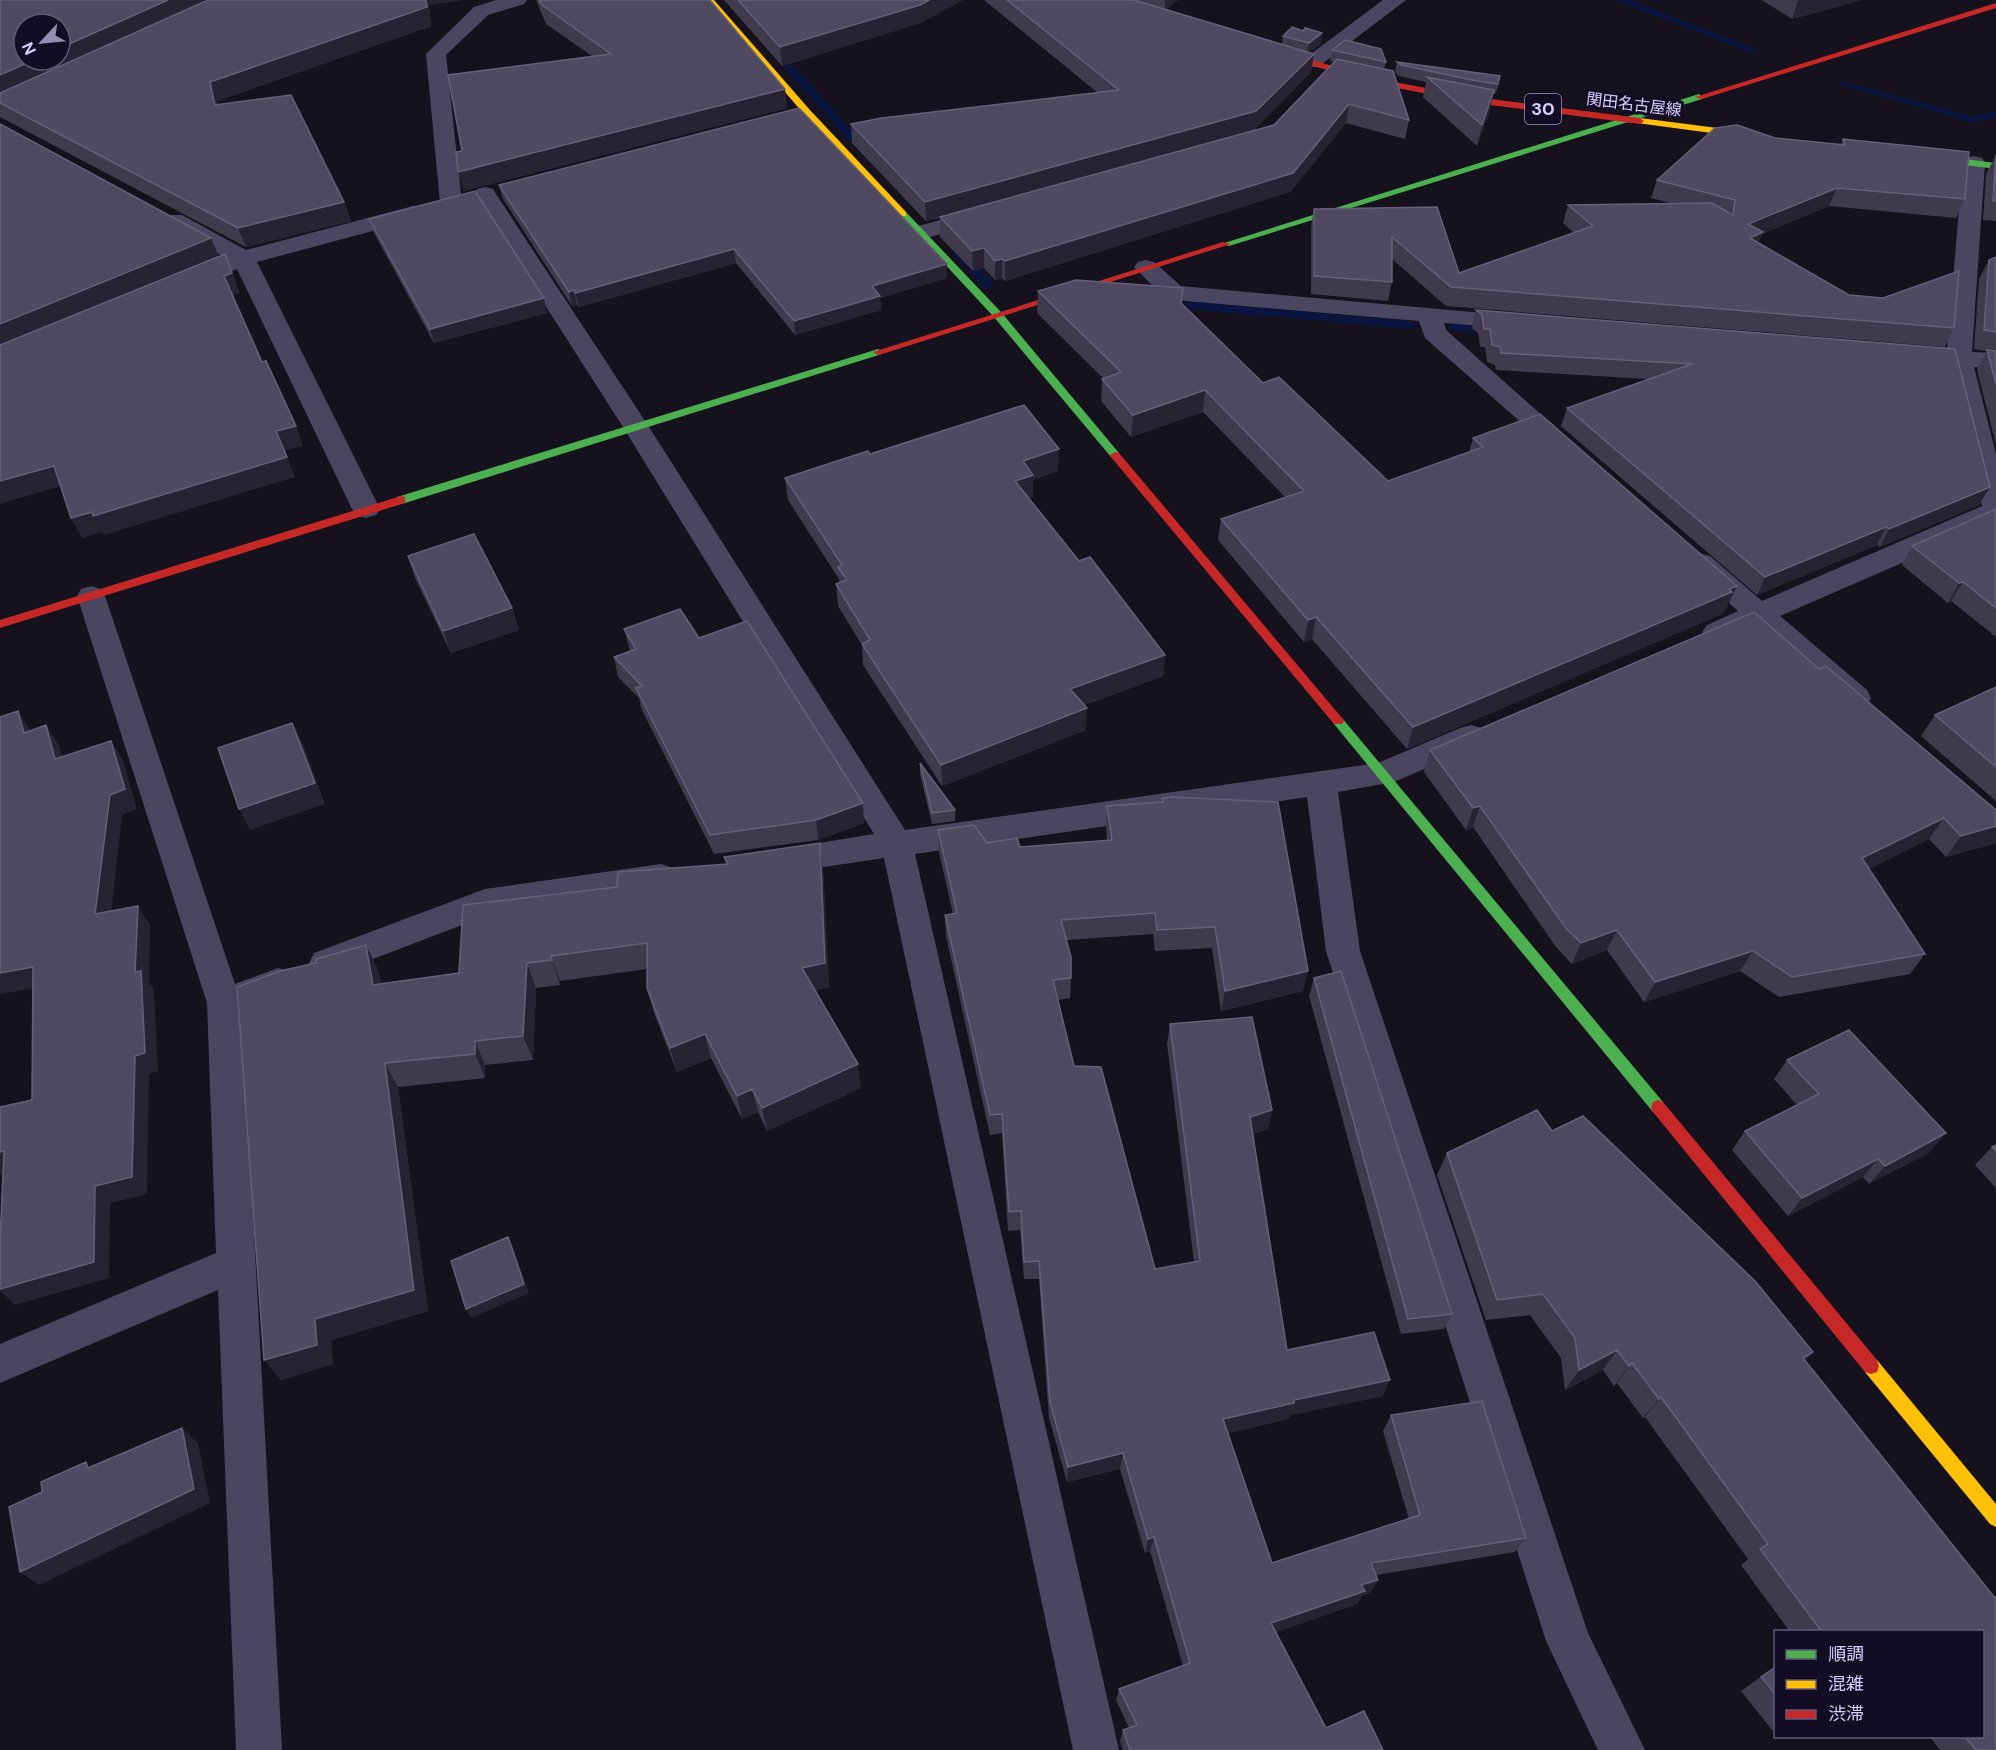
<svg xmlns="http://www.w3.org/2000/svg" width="1996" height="1750" viewBox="0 0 1996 1750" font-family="'DM Sans','Noto Sans JP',sans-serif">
  <rect width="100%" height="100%" fill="#15121e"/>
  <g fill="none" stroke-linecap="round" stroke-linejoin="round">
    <path fill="#09153e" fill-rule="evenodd" d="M1615,0h14l132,51 -9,2z
      M768,46h8l95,106v4h-8l-95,-106z
      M1841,81l134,36 21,-6v6l-21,6 -134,-38z
      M959,250l4,1 29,31v6h-8l-29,-31 -2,-3z
      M1160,299l251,22 6,4 -6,4 -255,-23v-6z
      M1454,323l33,3 6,4 -6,4 -37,-4v-6z"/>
    <path fill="#4b465f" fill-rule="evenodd" d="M496,0h31l-3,4 -36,11 -42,40 16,148 -3,5h-16l-3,-5 -14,-149 48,-47z
      M1383,0h23l-88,67h-14l-3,-4 3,-4z
      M1974,156l8,2 3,5 -13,189 24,1v16l-22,-2 22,87v68l-216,94 87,74 4,8 -4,8 -11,3 -11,-3 -90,-79 -38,15 -10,-3 -5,-7 5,-7 31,-14 -52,-48 4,-7 10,-3 10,3 52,45 220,-95 -34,-141 -43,-5 -4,-5 4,-5 9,-3 33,3 16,-187 3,-5z
      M485,187l8,2 3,5 153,233 256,403 473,-67 82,-35 11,-3 11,3 4,8 -4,8 -88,38 -56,10 22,159 228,682 57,117h-47l-52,-109 -220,-690 -19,-154 -392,57 204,896h-46l-189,-892 -107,16 -12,-4 -4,-9 4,-9 109,-18 -251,-407 -149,-233 3,-5z
      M413,206l8,2 3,5 -3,5 -164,44 123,247 -4,6 -10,3 -10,-3 -4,-6 -115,-240c-18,7 -40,22 -58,17l-4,-5 4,-5 45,-19 -58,-32 -4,-5 4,-5h16l64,35z
      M984,208l8,2 4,5 -4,5 -73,20 -8,-2 -4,-5 4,-5z
      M1146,260l8,2 27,24 347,31 3,5 -3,5 -9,2 -75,-6 2,7 132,117 -4,6 -9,2 -9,-2 -131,-115 -6,-17 -245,-21 -9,-2 -31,-31 4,-5z
      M91,586l10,3 4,7 130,388 43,-16 12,4 5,10 -5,10 -48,19 40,739h-46l-18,-460 -218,93v-39l216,-91 -9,-250 -130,-407 4,-7z
      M661,864l12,4 5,9 -5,9 -185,29 -162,62 -12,-4 -5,-10 5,-10 171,-64z"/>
    <path fill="#4caf50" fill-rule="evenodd" d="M1699,94l4,3 -1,2 -473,147 -8,-2z
      M1923,154l73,9v6l-76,-10 -2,-2z
      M900,212h6l95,100 118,141v4h-8l-118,-141 -93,-100z
      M878,349l5,3 -1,2 -477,149 -4,1 -6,-4 2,-3z
      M1338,716l4,2 321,384 2,5 -2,5 -5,2 -5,-2 -319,-388 -2,-3 2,-3z"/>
    <path fill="#ffc107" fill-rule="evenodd" d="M706,0h8l95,109 97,103v4h-6l-97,-103z
      M1640,118l116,15 4,3 -4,3 -119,-16 -1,-2z
      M1871,1358l6,2 119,144v23l-6,-3 -125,-152 -2,-6 2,-6z"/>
    <path fill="#c62828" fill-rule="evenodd" d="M1996,3v5l-294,91 -7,-2z
      M1270,48l108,31 96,18 166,21 4,3 -4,3 -166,-21 -97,-19 -110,-31 -1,-2z
      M1223,242l8,2 -349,110 -4,1 -5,-3z
      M1115,452l4,1 223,265 2,3 -2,3h-8l-223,-267 -1,-2z
      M401,496l4,1v6l-405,125v-8z
      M1658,1100l5,2 214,258 2,6 -2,6 -6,2 -6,-2 -212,-260 -2,-5 2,-5z"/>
  </g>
  <path fill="#403a4d" d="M0,0l429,5 2,21 -214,75 1,4 126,97 7,19 -105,26 -246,-130z
    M536,0h174l77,108 -324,83 -1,-40 130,-95 -46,-32z
    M724,0h239l-43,23 -138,43z
    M984,0h194l-12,9 116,35 1,-8 20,-5 19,2 -1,11 -12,8 5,2 -3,18 -57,58 -155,43 175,-48 60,-63 -4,-1 2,-11 54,12 -2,7 25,51 -4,19 -59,-16 -56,69 -285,89 -3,-3 -7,2 -11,-12 -11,3 -33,-34v-19l-14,3 -74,-78 -1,-19 247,-31z
    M1762,0h100l-70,19z
    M1397,62l103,14 -2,11 -3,7h-2l-3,16 -13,36 -54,-49 3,-15 -27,-6 -4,-4z
    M1775,138l66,6 2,-5 122,60 -9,19 -127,-12 -67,28 -4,9 91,52 105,33 -9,19 -499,-41 -54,-47v23l-4,19 -77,-7v-67l3,-18 123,-2 22,66 115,-40 -11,-10 5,-18 103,-2 -20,-5 6,-18z
    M1996,155v66l-13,-1 3,-46z
    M499,185l448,93 -67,20 1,12 -86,25 -59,-72 -157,44 -2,-2 -5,1 -69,-107z
    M369,219l178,94 -113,30 -60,-110z
    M1996,257v188l-19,-75 10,-19 -13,-2 5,-70 10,-19z
    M1183,288l-1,16 81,79 125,98 81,-29 4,-14 254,169 -2,2 -3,5 -315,135 -95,-110 -8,3 -86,-102 3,-21 64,-22 -82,-85 -72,25 -30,-36 1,-22 1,-1 -66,-65 1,-22z
    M1476,310l479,39 35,138 -11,18 -99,42 -3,-2 -120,50 -196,-169 6,-18 81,-29 -152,-9 -1,-5 -8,-3 -2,-15h-5l-2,-14 -6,-5z
    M870,454l188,17 -25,9v17l-5,1 51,63 86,94 -2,21 -79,29 2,25 -144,56 -79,-121 -1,-20 -24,-39 -2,-22 3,-1v-4l-51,-79 -3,-22z
    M1996,509v128l-45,-36 -3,2 -46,-38 10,-19z
    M408,556l104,52 7,22 -68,23 -36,-75z
    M624,629l75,9 165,185 -46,17 -104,14 -73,-146 -2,-10 -21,-21 -4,-20 16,-6z
    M1819,669l177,141v33l-50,14 -17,-18 -60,30 56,85 -15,20 -131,23 -39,-26 -96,31 -37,-52 -35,14 -16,-17 -83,-120 -7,3 -42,-58 6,-22z
    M1996,687v114l-75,-65 14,-21z
    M920,763l35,47v11l-23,3 -12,-50z
    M1163,798l140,193 -82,20 -9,-63 -57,3 -2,-17 -86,6 4,38 -1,20 -12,2 16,66 81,203 39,-7 -27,-218 3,-20 98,105 -15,5 34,216 96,46 -93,19 -2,4 -60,14 44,130 137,-44 -26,-88 8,-16 135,123 -11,14 -139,23 2,5 -8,13 -8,3 -5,8 -81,28 50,96 57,22h-260l-3,-9 3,-11 6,-2 -13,-28 3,-11 64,-23 -33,-115 -5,2 -25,-84 -53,13 -18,-64 -10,-139h-15l-4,-49 -12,1 -6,-98 -12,2 -44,-199 -1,-21 8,-1 -14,-62 -1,-22 49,13 33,4 87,-7 -1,-12 1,-22 55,-4z
    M724,857l99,12 6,118 -13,3 45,98 -94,43 -9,-19 -16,7 -31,-61 -34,14 -23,-59 -7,-25v-19l-87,12v4l-24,3 -3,72 -48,5v13l-87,9 30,224 -97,29 2,24 -52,16 97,-411 3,14 78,-10 158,-86 109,-23z
    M1314,978l138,336 -8,15 -43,5 -92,-338z
    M1787,1060l143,92 -61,32 -6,-7 -75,39 -56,-66 13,-19 52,-26 -23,-26z
    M1537,1110l15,21 31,-15 172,165 58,71 -8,9 189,237 2,-1v153h-56l-10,-13h53v-105h-193l-49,-67 7,-6 -103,-142 -2,1 -26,-35 -3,3 -11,-16 -38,20 -4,-32 -31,-43 -44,5 -49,-145 10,-22z
    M1996,1145v43l-21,-23 17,-18z
    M1776,1666v61l-4,3 -31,-39z"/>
  <path fill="#282332" d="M168,0h48l-216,98v-23l34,-15h26v-12z
    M426,0h39l-36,5 2,21 -214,75 5,23 -7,-19 -5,-23z
    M929,0h34l-43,23 -138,43 -2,-19z
    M1165,0h13l-13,11z
    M1800,0h62l-70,19 6,-18z
    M1322,33l-1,11 -14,10 2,-11z
    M1314,54l-3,18 -57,58 -328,91 -1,-19z
    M785,89l2,19 -324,83 -5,-19z
    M1494,90l-4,20 -13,36 5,-21z
    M1349,104l-3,19 -56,69 -285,89v-20z
    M1837,188l-8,18 -67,28 -7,17 -12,6 5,-33z
    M344,202l7,19 -105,26 -8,-19z
    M211,238l8,19 -219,91v-24z
    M984,248v20l-11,3 -1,-20z
    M734,249l2,14 -157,44 -4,-14z
    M225,254l15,39 -9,2 -7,-19z
    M1002,259v19l-7,2v-19z
    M947,264v14l-67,20 1,12 -86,25 -1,-14 78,-35z
    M574,290l3,15 -5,1 -3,-14z
    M544,298l3,15 -113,30 -4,-14z
    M1205,390l-2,22 -72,25 2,-22z
    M296,426l7,20 -19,5 -8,-20z
    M1059,449l-1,22 -25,9v17l-19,6 1,-22 8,-20z
    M287,457l8,20 -191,58 -2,-3 -20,6 -11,-20z
    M54,466l10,19 -64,19v-23z
    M1990,487l-11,18 -99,42 9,-18z
    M1886,527l-9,18 -120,50 8,-18z
    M1963,582l-12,19 -3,2 11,-20z
    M1737,586l-10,21 -2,2 -3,5 -315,135 6,-22z
    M512,608l7,22 -68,23 -8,-22z
    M1316,617l-4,22 -8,3 4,-22z
    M1165,655l-2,21 -94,34 1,-21z
    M1087,708l-1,22 -144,56 -1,-21z
    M18,711l13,20 -7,2z
    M292,723l11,21 22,60 -75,26 -11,-21z
    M46,725l13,20 9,34 -13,-20z
    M111,741l12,19 14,49 -15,6 -13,118 -14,-19z
    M863,803l1,20 -46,17 -2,-20z
    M1480,806l-7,21 -7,3 7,-22z
    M1944,818l-15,21 -80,40 13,-21z
    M1996,826v17l-50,14 15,-21z
    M820,843l3,26 6,118 -23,5 -4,-24z
    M138,906l12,19 -1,57 5,8 4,81 -9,3 -2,120 -37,9 -1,75 -94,27 -15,-14v-2l95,-103 40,-214z
    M1617,930l-10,20 -35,14 9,-21z
    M366,945l12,24 7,40 -12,-24z
    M1753,951l-13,20 -96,31 11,-20z
    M551,956l9,25v4l-8,-25z
    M527,963l9,25 -3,72 -10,-24z
    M33,967l14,19 -47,8v-21z
    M1308,971l-5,20 -82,20 4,-20z
    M705,1034l6,24 -34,14 -7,-24z
    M475,1041l10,24v13l-10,-24z
    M385,1063l13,24 30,224 -97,29 2,24 -52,16 -17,-20 51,-41z
    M858,1064l3,24 -94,43 -5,-23z
    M752,1089l6,23 -16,7 -5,-23z
    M1272,1110l-4,19 -23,7 5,-19z
    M1946,1133l-16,19 -61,32 16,-18z
    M4,1151l16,17 -20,7v-23z
    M1878,1159l-15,18 -75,39 14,-18z
    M508,1237l5,9 16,47 -58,25 -5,-9z
    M1617,1350l-14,20 -38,20 14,-20z
    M1813,1352l-19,20 9,-14z
    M1632,1363l-15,20 -3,3 15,-20z
    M1390,1380l-7,16 -93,19 -2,4 -69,16 4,-16 71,-19z
    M1661,1397l-16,20 -2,1 16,-19z
    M182,1428l16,15 12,60 -171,82 -19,-13z
    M1123,1453l-3,16 -53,13 1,-15z
    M1154,1537l-4,14 -5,2 3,-14z
    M1378,1580l-8,13 -8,3 -5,8 -92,32 6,-13 90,-38z"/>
  <path fill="#504a60" stroke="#665f79" stroke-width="1.5" d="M0,0h168l-108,48v-24h-36v36h10l-34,15z
    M208,0h218l1,7 -217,75 5,23 76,-10 53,107 -106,26 -238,-125v-10z
    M539,0h171l75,89 -327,83 -2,-20 6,-1 -14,-76 163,-21 -69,-49z
    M738,0h191l-9,5 -140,42z
    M1007,0h127l180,54 -58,57 -331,91 -74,-78 31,-6 237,-28z
    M1292,27l11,4 2,-3 17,5 -13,10 -26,-7z
    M1345,40l36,9 5,13 -54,-12z
    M1337,59l56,12 16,49 -60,-16 -56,69 -288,88 -3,-2 -7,2 -11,-13 -12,3 -32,-34 334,-92z
    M1397,62l103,14 -2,8 -21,-3 -76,-16z
    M1427,77l67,13 -12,35z
    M799,108l148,156 -75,22 8,10 -86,25 -60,-72 -159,44 -1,-3 -5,2 -70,-107z
    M0,124l211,114 -211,86z
    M1737,125l38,13 70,7 -2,-6 126,13 -4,47 -128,-11 -89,36 15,8 -13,6 99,57 34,3 76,-27 -5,57 -503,-41 -59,-50v45l-78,-6v-67l123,-2 22,66 134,-47 -25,-21 144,-2 21,12 2,-15 -78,-20 58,-52z
    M1996,155v46h-3z
    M475,191l69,107 -114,31 -61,-110z
    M225,254l7,19 -8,3 38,86 4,-1 30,65 -20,5 11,26 -194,59 -1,-4 -21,6 -17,-52 -54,15v-136z
    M1996,257v75l-12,-2 5,-70z
    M1076,280l107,8 -2,15 82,80 16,-6 109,104 95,-34 -10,-9 67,-24 197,172 -8,3 3,3 -319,135 -97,-110 -8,3 -87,-101 83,-28 -99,-101 -72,25 -31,-36 19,-7 -83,-81z
    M1476,310l479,39 35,138 -101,42 -3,-2 -121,50 -198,-169 125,-44 -191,-11 -1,-6 -8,-2 -2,-16h-6l-2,-14z
    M1987,350l9,1v33z
    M1024,405l35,44 -36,12 10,14 -18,6 64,80 11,-4 75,98 -95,34 17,19 -146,57 -79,-121 8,-4 -34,-56 11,-4 -9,-13 4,-2 -57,-87 83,-27 2,3z
    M1996,509v99l-33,-26 -4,1 -47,-37z
    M474,534l38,74 -69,23 -35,-75z
    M680,609l19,29 48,-17 116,182 -47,17 -106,15 -74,-147 6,-2 -28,-29 22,-8 -12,-20z
    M1754,612l65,57 7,-3 170,144v16l-35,10 -17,-18 -82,40 63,96 -133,23 -39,-26 -98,31 -38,-52 -36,13 -16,-16 -85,-121 -7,2 -43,-58z
    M1996,687v80l-61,-52z
    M18,711l6,22 22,-8 9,34 56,-18 14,48 -15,6 -15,119 43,-8 -3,66 6,-1 4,82 -10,3 -3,121 -37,9 -1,76 -94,27v-47l4,-91 -4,1v-45l32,-7 1,-133 -33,6v-256z
    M292,723l23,60 -76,26 -21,-61z
    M920,763l35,47 -23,3z
    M1172,797l106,5 30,169 -83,20 -10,-64 -58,3 -2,-17 -94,7 10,37v21l-18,2 21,86 27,1 54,202 45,-8 -30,-237 82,-7 20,93 -22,7 37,233 87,-18 16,48 -96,20v3l-71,16 49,144 148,-48 -29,-100 91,-14 44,137 -155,25 7,17 -17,5 4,6 -94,32 55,105 38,-17 19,39h-253l-7,-20 14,-5 -18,-36 71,-26 -36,-126 -6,2 -25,-86 -55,14 -18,-65 -11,-141 -15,1 -3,-51 -12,1 -7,-98 -12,1 -45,-200 12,-2 -19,-83 36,-5 13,18 30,-5 3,9 92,-7 -5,-34 56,-4v-4z
    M820,843l5,120 -23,5 56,96 -96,44 -10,-19 -15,7 -32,-62 -35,14 -23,-60v-45l-96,13 1,4 -25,3 -4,73 -48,5v13l-90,9 29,227 -99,29 2,26 -53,15 -27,-373 43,-16 36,-8v-4l50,-14 7,40 86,-12 4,-68 154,-18 1,-15 110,-8 -4,-7z
    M1341,971l111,343 -44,5 -94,-341z
    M1849,1030l97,103 -61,33 -7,-7 -76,39 -57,-67 74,-37 -32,-34z
    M1537,1110l15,21 31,-15 172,165 58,71 -10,6 192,240 1,-1v153h-20l-11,-13h18v-105h-161l-62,-83 8,-5 -107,-147 -2,2 -27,-36 -3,3 -12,-16 -38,20 -4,-32 -32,-44 -46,6 -50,-147z
    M1996,1145v6l-4,-4z
    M508,1237l16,47 -58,25 -15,-48z
    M182,1428l12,61 -174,83 -11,-65 33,-15 -1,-10 45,-20 2,6z
    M1776,1667v28l-15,-18z"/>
  <g text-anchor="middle" stroke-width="6" stroke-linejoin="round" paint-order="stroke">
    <g font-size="16" fill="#daceff" stroke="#130d23">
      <text transform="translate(1634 104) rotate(7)" y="6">関田名古屋線</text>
    </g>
    <rect fill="#130d23" stroke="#9e94bd" stroke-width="1.5" x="1525" y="94" width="36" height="30" rx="4.5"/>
    <g font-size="18" font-weight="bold" fill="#daceff">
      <text x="1543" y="115">30</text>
    </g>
  </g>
  <rect x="1774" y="1630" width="210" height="108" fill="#130d23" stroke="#635a7b" stroke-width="1.5"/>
  <rect x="1786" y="1650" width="30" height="9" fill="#4caf50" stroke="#635a7b" stroke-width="1.5"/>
  <text x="1828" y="1660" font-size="18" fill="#daceff">順調</text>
  <rect x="1786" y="1680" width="30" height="9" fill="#ffc107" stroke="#635a7b" stroke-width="1.5"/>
  <text x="1828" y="1690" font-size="18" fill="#daceff">混雑</text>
  <rect x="1786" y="1710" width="30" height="9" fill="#c62828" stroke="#635a7b" stroke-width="1.5"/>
  <text x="1828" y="1720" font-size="18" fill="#daceff">渋滞</text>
  <g transform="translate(42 42) rotate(244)"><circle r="28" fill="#130d23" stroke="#635a7b" stroke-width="1.5"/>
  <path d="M0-4.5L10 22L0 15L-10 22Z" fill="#958cb0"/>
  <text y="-9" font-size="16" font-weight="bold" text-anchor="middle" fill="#daceff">N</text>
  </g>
</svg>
